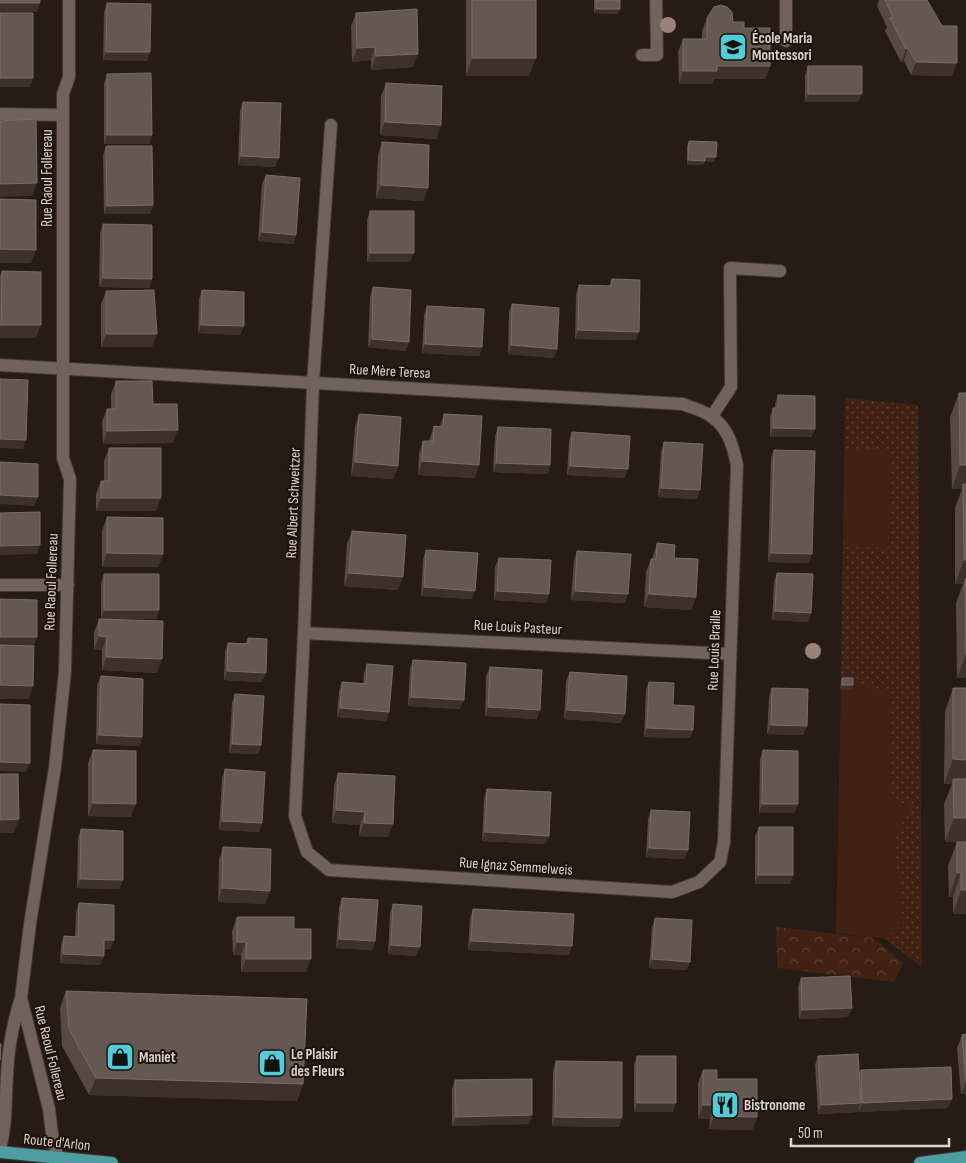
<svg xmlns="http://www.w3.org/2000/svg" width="966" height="1163" viewBox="0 0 966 1163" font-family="'Sofia Sans Condensed',sans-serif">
  <defs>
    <pattern id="grass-dots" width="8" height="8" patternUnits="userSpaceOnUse" patternTransform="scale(1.25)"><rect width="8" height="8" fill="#412212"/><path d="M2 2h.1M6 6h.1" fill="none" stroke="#5c4133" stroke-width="1.8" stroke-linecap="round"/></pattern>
    <pattern id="forest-crowns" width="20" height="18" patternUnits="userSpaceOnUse" patternTransform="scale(1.25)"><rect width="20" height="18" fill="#412212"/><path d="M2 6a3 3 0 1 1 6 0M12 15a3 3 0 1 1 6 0" fill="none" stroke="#5c4133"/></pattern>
  </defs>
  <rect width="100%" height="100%" fill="#271b16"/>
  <path fill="url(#grass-dots)" d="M845,398l73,7 4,563 -36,-29 17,-16 -10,-84 17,-31 -21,-12v-89l3,-13 -51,-12z"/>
  <path fill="url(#forest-crowns)" d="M776,927l98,11 29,25 -9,19 -117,-14z"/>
  <path fill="#412212" d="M845,450l46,1 -3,97 -44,-1z
    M841,682h11l40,12 -3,13v89l21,12 -17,31 10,84 -17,16 -50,-6z"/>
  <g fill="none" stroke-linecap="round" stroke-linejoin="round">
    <g stroke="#413734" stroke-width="14">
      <path id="minor" d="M786,0v41
        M642,55h15l-1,-55
        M0,114l63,1
        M0,365c228,13 456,26 683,39 9,4 22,7 29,13 17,12 21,30 25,48l-13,377 -4,20 -21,20 -27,10 -343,-22 -22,-18 -12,-36 9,-183 9,-250 18,-258
        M712,416l19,-29 -1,-119 50,3
        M0,585h68
        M304,633l426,21
        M0,1149c7,-27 5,-47 7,-74 1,-26 6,-52 14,-77
        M58,1159l-6,-25 -3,-25 -28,-111 9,-74 25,-157 10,-96 5,-192 -7,-21v-364l6,-17v-77"/>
    </g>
    <g stroke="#413734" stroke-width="14">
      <path id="major" d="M0,1152l112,11
        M920,1163l46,-6"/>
    </g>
    <use href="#minor" stroke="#71625b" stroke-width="12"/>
    <use href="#major" stroke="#4e9da1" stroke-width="12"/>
  </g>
  <g fill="#998278">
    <circle cx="668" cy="25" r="8"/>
    <circle cx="813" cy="651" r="8"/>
  </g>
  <path fill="#574944" d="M466,0h70l-7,76h-63z
    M594,0h26l-2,14 -24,-1z
    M879,0h48l25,76 -41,-1 -7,-14 -3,1 -16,-31 2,-4 -10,-21z
    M107,3l40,58 -44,-1 1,-48z
    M356,13l57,54 -42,3v-10l-19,2 -1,-36z
    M707,18l26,4 11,6 26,38 -5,13h-51l-2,5h-33l-1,-32 5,-13h19v-8z
    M808,66l50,36h-53v-27z
    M107,74l45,61 -3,9h-45v-61z
    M386,83l55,42 -5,14 -56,-4 1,-39z
    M243,102l32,65 -37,-2 2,-54z
    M689,141l25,21 -9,-1 -2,4h-16v-19z
    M382,142l46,46 -5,13 -47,-3 2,-43z
    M106,146l47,59 -3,9h-46l-1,-59z
    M266,175l30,60 -3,9 -35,-3 4,-57z
    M370,211l40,51h-43v-42z
    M103,224l49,55 -3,9 -50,-1 1,-54z
    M2,271l34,67h-36v-62z
    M612,279l24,61 -61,-1 1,-45 3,-9 30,1z
    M373,287l33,64 -38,-4 2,-51z
    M202,290l42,36 -4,9 -42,-2 1,-34z
    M106,291l46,56h-51v-43z
    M512,304l42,54 -46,-4 1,-42z
    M427,306l55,41 -3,9 -57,-3 2,-38z
    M116,381l37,23 20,39 -70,1 -1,-22 5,-13h4v-15z
    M959,393h7v285h-9l-1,-75 7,-19h-8v-76l7,-19h-10l-2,-72z
    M778,395l37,34 -4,8h-41v-20l3,-9h2v-4z
    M359,414l39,52 -5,13 -42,-3 4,-49z
    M444,414l31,64 -57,-3 1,-21 4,-13h6l5,-15h6z
    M498,427l52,38 -3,9 -54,-2 2,-36z
    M572,432l56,37 -4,9 -57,-3 2,-34z
    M664,442l33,57 -39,-2 3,-46z
    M109,448l47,63h-60v-17l5,-13h3v-20z
    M774,450l38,104 -4,9 -40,-1 3,-104z
    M107,517l56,37 -5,13h-56v-36z
    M352,531l46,59 -54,-4 3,-42z
    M657,543l17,15 22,39 -5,13 -47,-3 2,-35 5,-13h1z
    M426,550l46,49 -51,-3 2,-37z
    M577,551l48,52 -54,-3 3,-40z
    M499,558l50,36 -3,9 -52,-3 1,-33z
    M777,573l34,40 -3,9 -36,-2 2,-38z
    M104,574l55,36 -3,9h-44l45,54 -55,-3v-20h-8v-18l5,-13h2v-36z
    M248,638l14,44 -38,-2 1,-28 3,-9 17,1z
    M413,660l47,49 -52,-3 2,-37z
    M367,664l22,48 -3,9 -49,-4 2,-26 3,-9 21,1 1,-10z
    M490,667l47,52 -52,-3 1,-40z
    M570,672l51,51 -57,-4 2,-38z
    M101,676l41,61 -3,9 -43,-2 1,-59z
    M842,678l11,7 -1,5 -12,-1 1,-7z
    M649,682l44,48 -3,8 -46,-1 2,-47z
    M772,688l35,38 -4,9 -36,-1 2,-37z
    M953,688h13v226h-13v-17h-4l-1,-31 9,-24h1h-13l-1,-38 8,-20h-8l1,-72z
    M235,694l26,51 -3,9 -29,-1 3,-50z
    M93,750l38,67 -43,-1v-53z
    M763,750l35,54 -4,9h-35l1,-54z
    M225,769l37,54 -3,9 -40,-2 3,-52z
    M338,773l50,64 -29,-1 1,-11 -28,-2 2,-37z
    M487,789l62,47 -4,8 -63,-3 2,-43z
    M651,810l33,49 -38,-2 2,-38z
    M759,827l34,48 -3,9h-35v-48z
    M81,829l42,51 -4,9 -42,-1 1,-50z
    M223,847l42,57 -47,-2 1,-42z
    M342,898l33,43 -3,9 -36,-2 3,-41z
    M79,903l35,37 -4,9h-6v7l-4,9 -40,-2 1,-18 3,-9 11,1 1,-25z
    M393,904l23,52 -28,-2 2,-41z
    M473,909l96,46 -101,-5 2,-32z
    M237,917l57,12 12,43h-65v-17h-8l-1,-24z
    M655,918l32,52 -38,-2 3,-41z
    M801,978l51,30 -4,9 -49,2 -1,-32z
    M66,991l237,93 -6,17 -208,-6 -27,-49 -2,-38z
    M966,1034v60h-5l-4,-46 5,-13z
    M637,1056l36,56h-39v-47z
    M818,1056l41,18 2,-4 87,38 -89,4v-3l-1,3 -40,2 -3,-49z
    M556,1061l63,66 -67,-1 1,-56z
    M703,1070l14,9 40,38 -5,13 -43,-1 1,-10 -12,-1v-35z
    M455,1080l77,35 -3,9 -77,2v-37z"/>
  <path fill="#3e312b" d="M0,3h40l-3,9h-37z
    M596,9h24l-2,5 -24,-1z
    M375,47l-4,13 -19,2 5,-14z
    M908,48l-4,13 -3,1 5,-13z
    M106,52h44l-3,9 -44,-1z
    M418,54l-5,13 -42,3 5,-14z
    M472,58h64l-7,18h-63z
    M916,62l41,1 -5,13 -41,-1z
    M717,66h53l-5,13h-51l-2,5h-33l4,-13z
    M0,78h33l-3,9h-30z
    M808,94h54l-4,8h-53z
    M385,122l56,3 -5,14 -56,-4z
    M107,135h45l-3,9h-45z
    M241,156l38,2 -4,9 -37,-2z
    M705,157h11l-2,5 -9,-1 -2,4h-16l1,-5z
    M37,183l-5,13 -32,1v-13z
    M381,185l47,3 -5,13 -47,-3z
    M153,205l-3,9h-46l3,-8z
    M262,232l34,3 -3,9 -35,-3z
    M0,249l36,1 -5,13h-31z
    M370,253h44l-4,9h-43z
    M103,278l49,1 -3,9 -50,-1z
    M1,325h40l-5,13h-36v-10z
    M201,325l43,1 -4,9 -42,-2z
    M578,330l61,2 -3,8 -61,-1z
    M106,334h51l-5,13h-51z
    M372,339l37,3 -3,9 -38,-4z
    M425,344l57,3 -3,9 -57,-3z
    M511,345l46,4 -3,9 -46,-4z
    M773,428l42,1 -4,8h-41z
    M178,430l-5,13 -70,1 4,-13z
    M0,439l26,1 -3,9 -23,-1z
    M422,461l57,4 -4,13 -57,-3z
    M355,462l43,4 -5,13 -42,-3z
    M496,463l54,2 -3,9 -54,-2z
    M960,465h6v24l-3,-5 -1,5h-10z
    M570,466l58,3 -4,9 -57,-3z
    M661,488l39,2 -3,9 -39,-2z
    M0,495l38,2 -4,9 -34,-2z
    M101,498h60l-5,13h-60z
    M40,545l-3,9 -37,1v-9z
    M107,553l56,1 -5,13h-56z
    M771,553l41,1 -4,9 -40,-1z
    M964,560h2v24l-1,-5 -2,5h-8z
    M349,573l54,4 -5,13 -54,-4z
    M424,587l51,4 -3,8 -51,-3z
    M497,591l52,3 -3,9 -52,-3z
    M575,591l53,3 -3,9 -54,-3z
    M649,594l47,3 -5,13 -47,-3z
    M104,610h55l-3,9h-55z
    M775,611l36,2 -3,9 -36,-2z
    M99,636l8,1 -5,13h-8z
    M0,637h37l-3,9h-34z
    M966,654v24h-9z
    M106,657l56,2 -5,14 -55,-3z
    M227,671l39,2 -4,9 -38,-2z
    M0,685l33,1 -4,13h-29z
    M842,685h11l-1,5 -12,-1z
    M411,697l53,3 -4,9 -52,-3z
    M488,707l52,3 -3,9 -52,-3z
    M340,708l49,4 -3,9 -49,-4z
    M567,710l58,4 -4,9 -57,-4z
    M771,725l36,1 -4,9 -36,-1z
    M647,728l46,2 -3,8 -46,-1z
    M99,735l43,2 -3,9 -43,-2z
    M232,744l29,1 -3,9 -29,-1z
    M953,759l13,1v24l-13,-5 -1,5h-8z
    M0,762l30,1 -4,9 -26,-1z
    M93,803l43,1 -5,13 -43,-1z
    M762,804h36l-4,9h-35z
    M336,810l29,2 -5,13 -28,-2z
    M954,818h12v24h-21z
    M19,819l-5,14h-14v-13z
    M222,821l40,2 -3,9 -40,-2z
    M364,823l29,1 -5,13 -29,-1z
    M485,832l64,4 -4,8 -63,-3z
    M649,848l39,2 -4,9 -38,-2z
    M957,873h4l-8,24h-4z
    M758,875h35l-3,9h-35z
    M80,879l43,1 -4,9 -42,-1z
    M222,888l48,3 -5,13 -47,-2z
    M961,890h5v24h-13z
    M339,939l36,2 -3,9 -36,-2z
    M104,940h10l-4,9 -9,-1z
    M471,941l101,5 -3,9 -101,-5z
    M237,942h9l-5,13h-8z
    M391,945l29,2 -4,9 -28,-2z
    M63,954l41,2 -4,9 -40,-2z
    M246,959h65l-5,13h-65z
    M652,959l38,3 -3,8 -38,-2z
    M852,1008l-4,9 -49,2 3,-9z
    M96,1078l207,6 -6,17 -208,-6z
    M966,1081v13h-5z
    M952,1099l-4,9 -89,4 3,-9z
    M637,1103h39l-3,9h-39z
    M861,1103l-3,9 -40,2 3,-9z
    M703,1105h11l-4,14 -12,-1z
    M532,1115l-3,9 -77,2 4,-9z
    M714,1116l43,1 -5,13 -43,-1z
    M555,1117l67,1 -3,9 -67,-1z"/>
  <path fill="#655853" stroke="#786c66" d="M0,0h40v3h-40z
    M472,0h64v58h-64z
    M596,0h24v9h-24z
    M885,0h42l15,26h15v37l-41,-1 -8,-14 -2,1 -16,-31 3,-1z
    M107,3l44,1 -1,48h-44z
    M721,5l6,2 5,5 1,10h11v6h26v38h-53v5h-34v-32h24v-21l7,-11z
    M417,9l1,45 -42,2 -1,-9 -18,1 -1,-35z
    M0,13h33v65h-33z
    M808,66h54v28h-54z
    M151,73l1,62h-45v-61z
    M386,83l56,3 -1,39 -56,-3z
    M243,102l38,1 -2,55 -38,-2z
    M36,119l1,64 -37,1v-63z
    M689,141l28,1 -1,15h-11v4l-17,-1z
    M382,142l47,3 -1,43 -47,-3z
    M106,146h46l1,59 -46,1z
    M266,175l34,3 -4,57 -34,-3z
    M0,199l36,1v50l-36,-1z
    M370,211h44v42h-44z
    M103,224l49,1v54l-49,-1z
    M2,271l39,1v53h-40z
    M612,279l28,1 -1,52 -61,-2 1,-45 32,1z
    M373,287l38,3 -2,52 -37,-3z
    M154,290l3,44h-51v-43z
    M202,290l42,2v34l-43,-1z
    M512,304l47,4 -2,41 -46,-4z
    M427,306l57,3 -2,38 -57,-3z
    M0,379l28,1 -2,60 -26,-1z
    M116,381h36l1,23h24l1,26 -71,1v-22h9z
    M959,393h7v72h-6z
    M778,395l37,1v33l-42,-1v-20h5z
    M359,414l42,3 -3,49 -43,-4z
    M444,414l38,2 -3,49 -57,-4 1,-20h10l1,-15 9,1z
    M498,427l53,2 -1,36 -54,-2z
    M572,432l58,4 -2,33 -58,-3z
    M664,442l39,2 -3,46 -39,-2z
    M109,448h52v50h-60v-17h8z
    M774,450l41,1 -3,103 -41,-1z
    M0,462l38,2v33l-38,-2z
    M963,484h3v76h-2z
    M40,512v33l-40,1v-33z
    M107,517l56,1v36l-56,-1z
    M352,531l54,4 -3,42 -54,-4z
    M657,543l18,2 -1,13 24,1 -2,38 -47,-3 2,-35h5z
    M426,550l52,3 -3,38 -51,-4z
    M577,551l54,3 -3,40 -53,-3z
    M499,558l52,2 -2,34 -52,-3z
    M777,573l36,1 -2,39 -36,-2z
    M104,574h55v36h-55z
    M965,579h1v75z
    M0,599l37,1v37h-37z
    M99,619l64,2 -1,38 -56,-2 1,-20 -8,-1z
    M248,638l19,1 -1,34 -39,-2 1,-28 20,1z
    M0,645l34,1 -1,40 -33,-1z
    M413,660l53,3 -2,37 -53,-3z
    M367,664l26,2 -4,46 -49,-4 2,-26 24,2z
    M490,667l52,3 -2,40 -52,-3z
    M570,672l57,4 -2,38 -58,-4z
    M101,676l42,3 -1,58 -43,-2z
    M842,678h11v7h-11z
    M649,682l25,1 -1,22 21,1 -1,24 -46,-2z
    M772,688l36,1 -1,37 -36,-1z
    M953,688h13v72l-13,-1z
    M235,694l29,2 -3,49 -29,-1z
    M0,704l30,1v58l-30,-1z
    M93,750l43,1v53l-43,-1z
    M763,750l35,1v53h-36z
    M225,769l40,3 -3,51 -40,-2z
    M338,773l57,3 -2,48 -29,-1 1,-11 -29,-2z
    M0,774h18l1,45 -19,1z
    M953,779h13v39h-12z
    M487,789l64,3 -2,44 -64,-4z
    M651,810l39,2 -2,38 -39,-2z
    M759,827h34v48h-35z
    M81,829l42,2v49l-43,-1z
    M957,842h9v48h-5v-17h-4z
    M223,847l48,2 -1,42 -48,-3z
    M342,898l36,2 -3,41 -36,-2z
    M79,903l35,2v35h-10v16l-41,-2 1,-18 14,1z
    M393,904l29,2 -2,41 -29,-2z
    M473,909l101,5 -2,32 -101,-5z
    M237,917h57v12h17v30h-65v-17h-9z
    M655,918l37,2 -2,42 -38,-3z
    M850,976l2,32 -50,2 -1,-32z
    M66,991l241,8 -4,85 -207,-6 -27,-49z
    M966,1034v47l-4,-46z
    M0,1044h1l-1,16z
    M858,1054l3,49 -40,2 -3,-49z
    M637,1056h39v47h-39z
    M556,1061l66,1v56l-67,-1z
    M951,1067l1,32 -90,4 -1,-33z
    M703,1070h14v9h40v38l-43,-1v-11h-11z
    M532,1079v36l-76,2 -1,-37z"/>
  <defs>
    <g id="school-square" transform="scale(1.4375)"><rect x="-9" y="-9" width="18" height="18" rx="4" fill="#52ccd6" stroke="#1e120d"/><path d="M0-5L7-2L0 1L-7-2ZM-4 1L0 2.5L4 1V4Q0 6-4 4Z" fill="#111"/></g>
    <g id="shop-square" transform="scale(1.4375)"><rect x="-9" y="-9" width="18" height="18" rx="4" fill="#52ccd6" stroke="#1e120d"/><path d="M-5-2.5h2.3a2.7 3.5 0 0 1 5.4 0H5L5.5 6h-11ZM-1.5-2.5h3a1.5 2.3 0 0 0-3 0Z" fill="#111"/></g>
    <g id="restaurant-square" transform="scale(1.4375)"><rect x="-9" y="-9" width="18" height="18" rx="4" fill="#52ccd6" stroke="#1e120d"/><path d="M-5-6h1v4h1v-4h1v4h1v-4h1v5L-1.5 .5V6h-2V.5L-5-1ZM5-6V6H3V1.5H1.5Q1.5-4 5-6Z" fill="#111"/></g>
  </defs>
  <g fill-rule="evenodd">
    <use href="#school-square" x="733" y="47"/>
    <use href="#shop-square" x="120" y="1057"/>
    <use href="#shop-square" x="272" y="1063"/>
    <use href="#restaurant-square" x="725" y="1105"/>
  </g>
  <g text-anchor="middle" stroke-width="4" stroke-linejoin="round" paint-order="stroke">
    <g font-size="15" font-weight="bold" fill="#ddd4d0" stroke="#1e120d" text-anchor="start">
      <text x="752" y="43">École Maria<tspan x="752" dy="17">Montessori</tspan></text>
      <text x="291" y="1059">Le Plaisir<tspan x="291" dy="17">des Fleurs</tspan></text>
      <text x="139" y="1062">Maniet</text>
      <text x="744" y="1110">Bistronome</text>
    </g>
    <g font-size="15" fill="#ddd4d0" stroke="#1e120d">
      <text transform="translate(47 178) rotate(-90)" y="5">Rue Raoul Follereau</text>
      <text transform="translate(390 371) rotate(3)" y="5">Rue Mère Teresa</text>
      <text transform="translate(293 503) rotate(-88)" y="5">Rue Albert Schweitzer</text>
      <text transform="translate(51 582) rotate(-88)" y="5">Rue Raoul Follereau</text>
      <text transform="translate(518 627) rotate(3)" y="5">Rue Louis Pasteur</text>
      <text transform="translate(714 650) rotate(-88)" y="5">Rue Louis Braille</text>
      <text transform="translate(516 866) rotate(4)" y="5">Rue Ignaz Semmelweis</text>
      <text transform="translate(51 1053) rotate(76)" y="5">Rue Raoul Follereau</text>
      <text transform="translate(57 1142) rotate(6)" y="5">Route d'Arlon</text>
    </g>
  </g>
  <path d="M791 1138v8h158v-8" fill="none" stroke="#ddd4d0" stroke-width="2.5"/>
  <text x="798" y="1138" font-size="15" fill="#ddd4d0" stroke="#1e120d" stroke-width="4" paint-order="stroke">50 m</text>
</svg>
